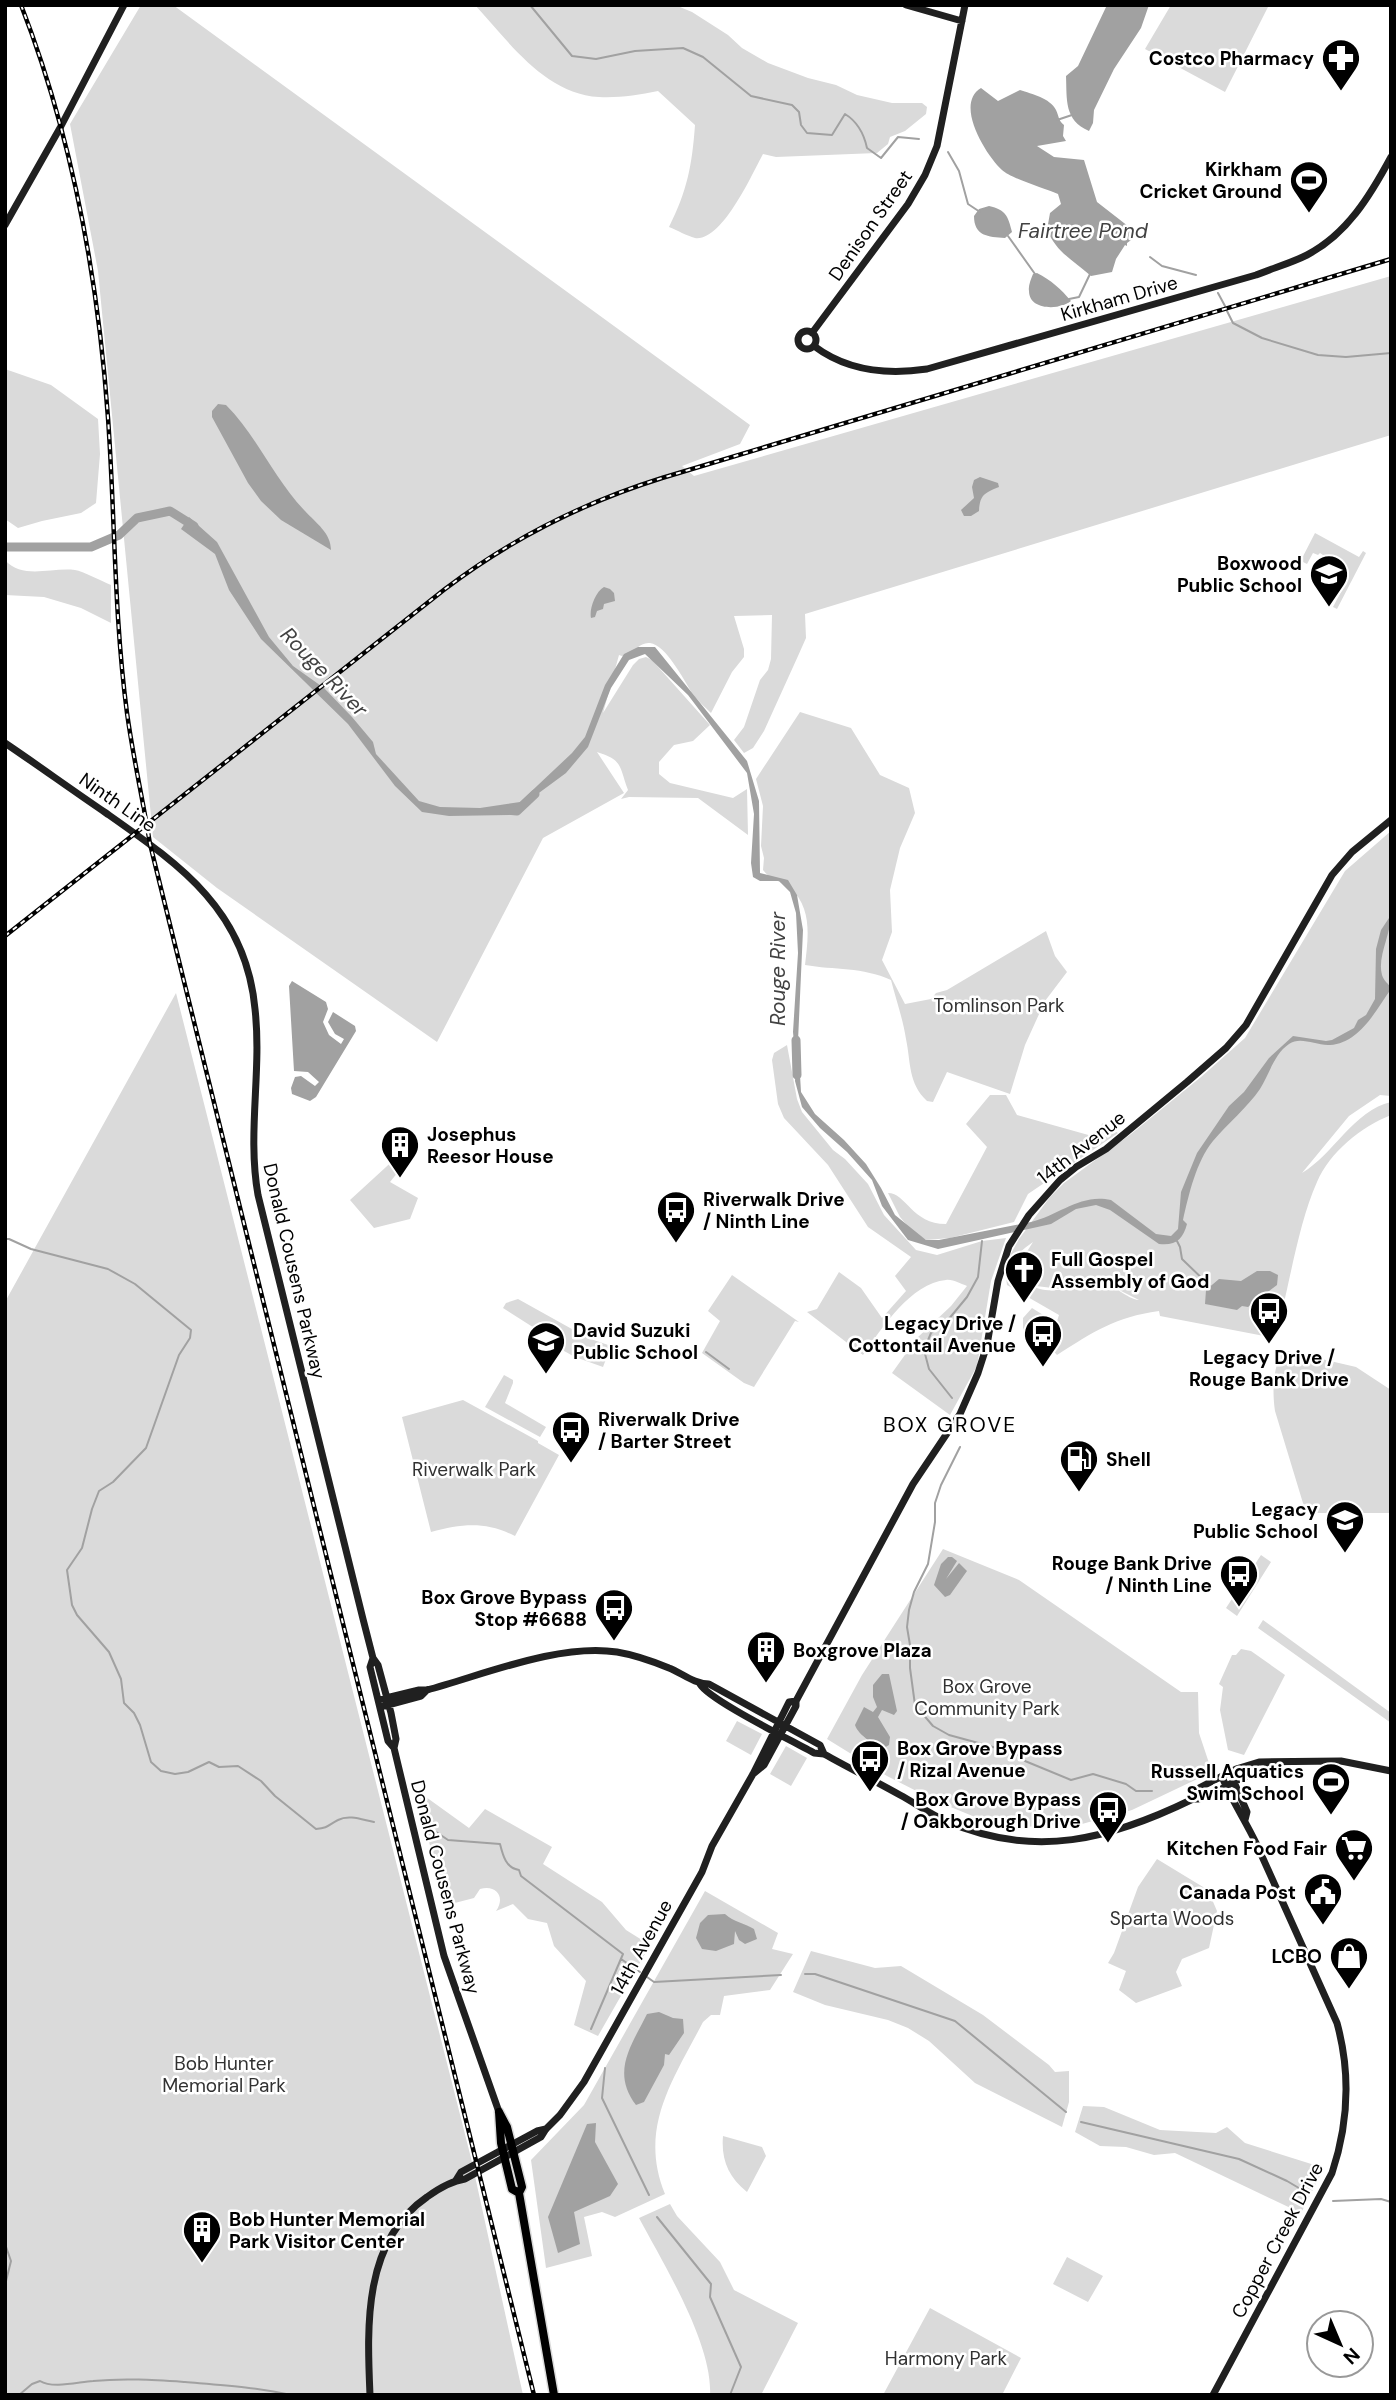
<svg xmlns="http://www.w3.org/2000/svg" width="1396" height="2400" viewBox="0 0 1396 2400" font-family="'DM Sans',sans-serif">
  <rect width="100%" height="100%" fill="#fff"/>
  <path fill="#dadada" fill-rule="evenodd" d="M141,5h32l577,420 -10,19 -58,22 12,10 697,-200v159l-586,179 1,24 -8,18 -34,75 -11,17 -9,5 -10,-13 10,-13 16,-47 8,-10 3,-11 1,-44 -38,1 10,33v8l-12,15 -21,41c-6,-6 -14,-13 -19,-20 -8,-13 -26,-48 -42,-50 -10,-1 -16,8 -22,15l-9,-3 -16,58 30,-48 6,-6 7,-2 6,3 58,65 -17,16 -19,4 -15,17v12l11,9 63,15 14,-9 1,46 -50,-37 -69,-1 -8,2 7,-9c-9,-24 -5,-30 -31,-38l27,41 -81,45 -106,204 -220,-154 -64,-51 -55,-566 -28,-147z
    M475,5h200l17,7 36,23 14,13 26,15 40,15 28,7 21,10 35,8h30l5,4 -1,7 -21,17 -15,6 -2,7 -11,9 -101,4 -13,-3c-11,20 -41,88 -68,84 -8,-2 -18,-8 -26,-11 18,-36 23,-61 26,-102l-37,-34c-20,4 -39,7 -59,6 -54,-3 -90,-55 -124,-92z
    M1171,5h98l-44,87 -80,-43z
    M5,369l46,16 47,34 2,35 -4,49 -15,10 -39,8 -24,7 -13,-9z
    M1315,533l44,24 4,-6 3,2 -29,56 -4,-2 12,-23 -12,-9 5,-10 -18,-12 -2,2 -5,-2 -6,11 -4,-2 -3,5 -2,-1z
    M5,560c18,20 46,7 70,10 8,1 26,11 36,15v38l-30,-15 -37,-11 -39,-2z
    M800,712l51,16 29,47 29,13 6,25 -15,35 -10,42 2,42 -10,28 23,44 26,-5 5,-6 11,-3 99,-59 9,25 12,16 -22,29 -20,44 -15,49 -63,-22 -14,30 -6,-1c-19,-18 -16,-38 -21,-62 -3,-20 -10,-39 -15,-59 -28,-13 -57,-10 -86,-15 3,-26 8,-57 -15,-77 -9,-7 -20,-8 -27,-18l1,-12 -3,-12 2,-40 -7,-27z
    M1391,831v265l-11,-1 -31,21 -47,57c32,-19 51,-62 89,-71v13c-30,12 -61,37 -74,67 -20,45 -28,108 -42,156l-115,-22 -1,-5c-44,6 -66,21 -102,44l-8,-9 10,-31 -52,-30 -2,-16 3,-10 11,-20 31,-42 14,-14 67,-49 70,-57 44,-39 100,-167zM1033,1242l-12,19 2,13 13,12 25,3 40,-8 38,19c-13,-1 -25,-17 -39,-17 -27,1 -48,16 -74,0 -4,-3 -10,-6 -11,-11 -5,-14 8,-23 18,-30z
    M176,993l295,1165 52,237h-518v-1093z
    M787,1045l10,54 5,13 31,38 12,9 23,25 16,31 32,35 21,5 45,-14 24,-3 -15,43 -14,85 -27,49 -58,-42 25,-35 34,-32 16,-20c-6,-2 -14,-7 -21,-6 -35,3 -64,48 -83,75l-56,-43 10,-3 22,-37 22,16 21,30 24,-27 -11,-15 16,-19 -43,-30 -40,-62 -44,-47 -6,-14 -6,-44 2,-7z
    M990,1095h16l11,20 75,21 11,-13 15,10 -90,61 -14,28 -64,16 -24,2 -15,-10 -11,-13 -12,-24c18,0 24,31 58,31l41,-77 -21,-23z
    M398,1156l8,6 -16,20 28,16 -8,21 -36,9 -24,-28z
    M732,1275l67,47 -4,-1 -41,66 -10,-4 -42,-30 18,-32 -12,-10z
    M518,1299l70,39 23,8 -8,21 -28,-10 -31,-17 -8,-2 3,-7 -36,-23 3,-5z
    M1032,1308l16,10 -8,20 -14,-4 -3,-6v-10z
    M1283,1350l73,17 35,23v123h-85l-31,-102c-3,-20 -2,-44 8,-61z
    M504,1375l9,5v3l-8,20 41,24 -6,10 -55,-30z
    M463,1400l75,41v2l21,12 -44,81c-30,-15 -53,-12 -84,-4l-29,-115z
    M943,1549l76,31 162,112h17l1,41 13,39 -80,38 -50,14 -61,3 -46,-10 -39,-16 -49,-25 -60,-37 35,-64z
    M1261,1555l10,7 -34,54 -11,-8z
    M1263,1620l128,93v10l-133,-95z
    M1241,1649l10,2 34,24 -41,80 -16,-5 -8,-40 3,-23 -4,-3 13,-29h4z
    M737,1721l25,13 -11,21 -25,-14z
    M786,1746l21,12 -16,28 -21,-12z
    M419,1792l50,36 16,-19 67,38 -9,17 59,38 24,28 24,15 -52,91 -24,-11 12,-44 -32,-35 -7,-23 -19,-4 -15,-15 -17,7c10,-14 0,-27 -16,-22l-6,9 -27,7 -18,-63z
    M1157,1859l51,31 9,21 -8,37 -27,11 -6,13 6,14 -46,17 -17,-13 7,-19 -18,-8 6,-10 24,-66z
    M705,1891l73,42 -6,16 21,5 -23,36 -46,6 -4,19h-9l-8,7c-30,58 -65,106 -38,172l-50,23 -13,-5 -18,5 8,39 -46,12 -15,-108 53,-55z
    M811,1951l64,17 26,-2 82,49 66,50 6,7 14,-1v31l-7,25 -87,-44 -46,-42 -21,-13 -20,-8 -63,-15 -32,-13z
    M1083,2106l21,1 56,23 56,3 11,-6 18,16 79,25 -23,45 -126,-60 -21,2 -28,-8 -26,-1 -25,-14z
    M723,2136l39,11 4,9 -19,36c-19,-15 -26,-33 -24,-56z
    M670,2204l7,12 43,46 14,28 64,33 -37,72h-51c3,-51 -47,-132 -71,-177z
    M1067,2257l36,19 -15,26 -35,-18z
    M930,2308l91,50 -19,37h-119z"/>
  <path fill="#a1a1a1" d="M1107,5h42l-8,23 -27,41 -20,41 -1,13 -4,8c-25,-11 -22,-31 -23,-55l12,-10z
    M981,88l17,13 22,-11c12,4 30,8 36,20 3,6 2,10 8,15l-1,11 3,5 -29,5 17,11 30,3 13,42 36,28 1,8 -7,5v3l-2,-1 -9,14 -4,13 -21,4c-18,-16 -34,-23 -44,-46l3,-17 11,-9 -3,-10c-12,-5 -48,-16 -56,-24 -16,-15 -48,-66 -21,-82z
    M989,206c17,4 19,10 23,26l-7,6c-17,-1 -31,-2 -31,-22l5,-7z
    M1037,273c14,7 24,16 34,28 -10,9 -42,10 -42,-10 -1,-5 2,-12 4,-17z
    M218,404l8,1c31,31 48,74 79,106 11,12 26,22 26,39l-50,-30 -20,-19 -13,-18 -36,-66v-6z
    M980,477l18,6 1,4c-15,6 -19,8 -20,24l-8,5h-7l-3,-6 13,-12 -2,-11 2,-7z
    M189,517l28,25 52,95 24,29 31,22 28,29 21,25 3,12 43,47 21,6 40,1 40,-6 52,-49 13,-16 20,-52 19,-31 14,-7h17l92,114 12,40 1,72 28,7 9,15 6,35 -5,111 3,51 14,22 29,26 22,24 15,24 14,27 31,25h13l92,-18c28,-7 50,-29 80,-22l45,34 15,2 7,-7 3,-37 16,-39 32,-47 15,-14 25,-34 24,-22 33,5 6,-1 22,-12 4,-8 8,-5 9,-16 1,-50 5,-19 10,-15c0,19 -14,42 -9,60 2,7 7,8 9,14 -15,21 -31,54 -61,56 -14,1 -29,-9 -41,-1 -15,10 -20,31 -29,45 -13,19 -32,34 -47,52 -17,21 -24,53 -30,79l4,4c-4,15 -11,22 -28,20l-49,-34 -14,-5 -20,4 -25,15 -113,25 -30,-9 -26,-34 -10,-26 -25,-28 -27,-24 -18,-21 -7,-26 1,-16 -3,-33 5,-79 -2,-40 -6,-21 -11,-11h-19l-7,-4 -2,-14 3,-49 -7,-41 -59,-78 -43,-41 -16,6 -18,28 -23,59 -22,26 -57,42 -60,1 -27,-4 -27,-26 -47,-62 -87,-85 -32,-49 -14,-36 -34,-25z
    M604,587l6,2 4,4 1,8 -11,3 -1,5 -6,2 -2,6 -4,1c-2,-8 4,-26 13,-31z
    M292,981l34,21 2,7 -5,13 6,13 12,9 3,-5 -9,-5 -7,-12 5,-10 22,14 1,5 -40,66 -6,4 -18,-7 -1,-6 4,-11 6,-1 14,10 4,-4 -11,-10 -14,-1 -5,-85z
    M1257,1271h13l8,4 -1,10 -29,22 -6,-1 -5,4 -32,-6 1,-14 13,-11 22,2z
    M948,1557h4l5,4 -11,18 13,-16 8,8 -17,24 -5,2 -11,-12 7,-21z
    M882,1674h7l8,37 -3,4 -12,-5 -4,7 12,20 -1,8 -5,3 -1,7c-8,-13 -24,-18 -28,-30l9,-18 9,5 4,-5 -4,-10v-12z
    M725,1914c9,8 19,9 29,15l3,10 -12,5 -6,-4 -4,-9 -1,13 -18,7 -14,-2 -6,-11 4,-15 8,-8z
    M659,2012l14,6 10,1 1,14 -15,22 -4,-1 -1,11 -20,37 -8,3c-25,-33 -5,-59 11,-91z
    M596,2123l-1,19 23,42 -8,12 -36,16 6,32 -22,9 -10,-36 39,-93z"/>
  <g fill="none" stroke-linecap="round" stroke-linejoin="round">
    <path stroke="#a1a1a1" stroke-width="2" d="M530,5l42,51 24,3 39,-8 48,-3 20,9 48,39 41,9 7,7 2,13 6,8 25,2 13,-21c13,8 19,20 22,34l14,10 17,-21 21,2
      M1057,120l15,-5
      M948,152l11,19 9,33 12,8
      M1008,236l27,38
      M1150,257l12,9 34,9
      M1218,293l7,13
      M1069,299l10,-2 11,-23
      M1227,311l6,12 29,15 56,17 28,2 45,-4
      M5,1239h4l22,10 77,20 27,15 56,46 -1,8 -11,17 -33,93 -33,34 -14,9 -7,18 -10,39 -15,22 5,35 5,10 32,37 12,27 3,24 10,10 6,12 11,37 10,9 14,3 13,-2 21,-10 10,5 19,-1 23,15 14,15 41,33c13,-1 12,-4 22,-9 11,-6 25,0 36,2
      M1177,1241l3,6 2,12 28,27
      M706,1352l23,17
      M952,1398l-23,-29 -5,-19 7,-17 12,-7 24,-29 11,-20 4,-36
      M960,1447l-19,38 -6,18v19l-7,42 -14,28 -5,18 -2,17 3,18v23l5,37 18,21 16,9 66,18 10,8 46,19 22,-6 33,10 10,7h16
      M429,1827l19,13 52,4c3,12 6,24 19,26l2,6 102,78 -32,75
      M621,1959l19,13
      M805,1974h10l140,47 111,91
      M647,1977l7,5 127,-7
      M605,2068l-3,30 47,97
      M1081,2122l158,37 48,22 22,13
      M1333,2201l48,-2 10,3
      M657,2217l54,67 -1,13 31,70 -11,28
      M5,2244l6,17 -6,24
      M19,2395l13,-11 8,-3c13,8 38,1 53,0 31,-3 61,-1 92,1 36,3 71,5 106,13"/>
    <path stroke="#a1a1a1" stroke-width="9" d="M5,547h86l28,-12 18,-17 33,-7 24,15
      M503,810l14,1 18,-17
      M796,1040l1,35"/>
    <g stroke="#dbdbdb" stroke-width="11">
      <path id="primary" d="M499,2112l8,15 15,60 -3,6 35,202
        M499,2112l2,31 11,46 7,4"/>
    </g>
    <path stroke="#202020" stroke-width="7" d="M906,5l56,16
      M5,225l55,-97 64,-123
      M798 340a9 9 0 1 1 18 0a9 9 0 1 1-18 0Z
      M812,333l96,-129 17,-29 12,-29 28,-141
      M814,346c33,25 73,29 113,23l329,-94c17,-7 35,-12 51,-20 40,-21 63,-59 84,-98
      M5,743c34,23 67,47 101,70 74,52 140,97 149,196 7,62 -8,124 3,186l105,424 10,39 5,7 13,48 5,26 -2,9
      M373,1658l-3,9 18,74 6,7 50,208 55,156
      M700,1684c9,16 93,57 114,69l10,1c25,14 51,27 76,41 15,8 30,19 46,26 89,39 165,18 247,-22 17,1 32,-14 47,-20 13,-6 25,-9 38,-16
      M378,1700l41,-10h8c56,-15 132,-47 190,-38 18,3 35,9 52,16 13,5 25,16 40,16l111,61 4,9
      M384,1706l37,-10 6,-6
      M753,1774l11,-9 32,-59v-5l117,-217 47,-70 18,-41 9,-28 11,-64 11,-35 20,-31 31,-35 16,-13 30,-18 81,-67 39,-34 20,-23 86,-150 20,-23 39,-32
      M1234,1782l13,30 -2,8
      M1193,1799l4,-10 39,-20 23,-7 82,-1 50,10
      M456,2180l5,-8 76,-41 9,-2
      M370,2395c-3,-69 -7,-154 57,-198 11,-8 24,-16 38,-18l76,-42 5,-8 14,-14 24,-33 118,-210 10,-26 41,-72 36,-72 7,-1
      M1213,2395l119,-222c17,-51 19,-99 5,-150l-81,-180c-11,-23 -24,-42 -34,-66"/>
    <use href="#primary" stroke="#000" stroke-width="8"/>
    <g stroke="#000" stroke-width="4.5">
      <path id="rail" d="M21,5c51,131 77,273 87,413 7,98 6,198 19,295 6,44 16,87 23,131l384,1551
        M5,936l440,-347c66,-50 137,-86 217,-111l729,-219"/>
    </g>
    <use href="#rail" stroke="#fff" stroke-width="2" stroke-dasharray="5" stroke-linecap="butt"/>
  </g>
  <defs>
    <g id="pharmacy-pin" transform="scale(2.0125)"><path d="M0 17L-7.5 6A9.5 9.5 0 1 1 7.5 6Z" fill="#000" stroke="#fff"/><path d="M-2-6h4v4h4v4h-4v4h-4v-4h-4v-4h4Z" fill="#fff"/></g>
    <g id="stadium-pin" transform="scale(2.0125)"><path d="M0 17L-7.5 6A9.5 9.5 0 1 1 7.5 6Z" fill="#000" stroke="#fff"/><path d="M0-5a6.5 5 0 1 0 0 10a6.5 5 0 1 0 0-10ZM-3.5-1.8h7v3.6h-7Z" fill="#fff"/></g>
    <g id="school-pin" transform="scale(2.0125)"><path d="M0 17L-7.5 6A9.5 9.5 0 1 1 7.5 6Z" fill="#000" stroke="#fff"/><path d="M0-5L7-2L0 1L-7-2ZM-4 1L0 2.5L4 1V4Q0 6-4 4Z" fill="#fff"/></g>
    <g id="building-pin" transform="scale(2.0125)"><path d="M0 17L-7.5 6A9.5 9.5 0 1 1 7.5 6Z" fill="#000" stroke="#fff"/><path d="M-4-6H4V6H1V3H-1V6H-4ZM-2.5-4.3h1.7v1.8h-1.7ZM.8-4.3h1.7v1.8H.8ZM-2.5-1h1.7V.8h-1.7ZM.8-1h1.7V.8H.8Z" fill="#fff"/></g>
    <g id="bus-pin" transform="scale(2.0125)"><path d="M0 17L-7.5 6A9.5 9.5 0 1 1 7.5 6Z" fill="#000" stroke="#fff"/><path d="M-5-6H5V4H4V6H2V4H-2V6H-4V4H-5ZM-3.5-4V0h7V-4ZM-3.5 1.2v1.5H-2V1.2ZM2 1.2v1.5H3.5V1.2Z" fill="#fff"/></g>
    <g id="church-pin" transform="scale(2.0125)"><path d="M0 17L-7.5 6A9.5 9.5 0 1 1 7.5 6Z" fill="#000" stroke="#fff"/><path d="M-1.2-6h2.4v3.5h3.3v2.4h-3.3V6h-2.4V-.1h-3.3v-2.4h3.3Z" fill="#fff"/></g>
    <g id="fuel-pin" transform="scale(2.0125)"><path d="M0 17L-7.5 6A9.5 9.5 0 1 1 7.5 6Z" fill="#000" stroke="#fff"/><path d="M-5.5-6h7V0h2V4h1.3V-2.5L3-4.5l.8-.8L6-3V5H2.5V1h-1V6h-7ZM-4.2-4.7v3.2H.2V-4.7Z" fill="#fff"/></g>
    <g id="supermarket-pin" transform="scale(2.0125)"><path d="M0 17L-7.5 6A9.5 9.5 0 1 1 7.5 6Z" fill="#000" stroke="#fff"/><path d="M-6-5.5h2.5l.6 2H6L4.5 2H-2.5L-4.4-4H-6ZM-1.5 3.2a1.3 1.3 0 1 0 .1 0ZM3 3.2a1.3 1.3 0 1 0 .1 0Z" fill="#fff"/></g>
    <g id="civic-pin" transform="scale(2.0125)"><path d="M0 17L-7.5 6A9.5 9.5 0 1 1 7.5 6Z" fill="#000" stroke="#fff"/><path d="M-.6-6.5H3V-4.5H.6V-3L4-1V1h2V6H-6V1h2V-1L-.6-3ZM-1.2 2.5V6h2.4V2.5Z" fill="#fff"/></g>
    <g id="shop-pin" transform="scale(2.0125)"><path d="M0 17L-7.5 6A9.5 9.5 0 1 1 7.5 6Z" fill="#000" stroke="#fff"/><path d="M-5-2.5h2.3a2.7 3.5 0 0 1 5.4 0H5L5.5 6h-11ZM-1.5-2.5h3a1.5 2.3 0 0 0-3 0Z" fill="#fff"/></g>
  </defs>
  <g fill-rule="evenodd">
    <use href="#pharmacy-pin" x="1341" y="58"/>
    <use href="#stadium-pin" x="1309" y="180"/>
    <use href="#school-pin" x="1329" y="574"/>
    <use href="#building-pin" x="400" y="1145"/>
    <use href="#bus-pin" x="676" y="1210"/>
    <use href="#church-pin" x="1024" y="1270"/>
    <use href="#bus-pin" x="1269" y="1311"/>
    <use href="#bus-pin" x="1043" y="1334"/>
    <use href="#school-pin" x="546" y="1341"/>
    <use href="#bus-pin" x="571" y="1430"/>
    <use href="#fuel-pin" x="1079" y="1459"/>
    <use href="#school-pin" x="1345" y="1520"/>
    <use href="#bus-pin" x="1239" y="1574"/>
    <use href="#bus-pin" x="614" y="1608"/>
    <use href="#building-pin" x="766" y="1650"/>
    <use href="#bus-pin" x="870" y="1759"/>
    <use href="#stadium-pin" x="1331" y="1782"/>
    <use href="#bus-pin" x="1108" y="1810"/>
    <use href="#supermarket-pin" x="1354" y="1848"/>
    <use href="#civic-pin" x="1323" y="1892"/>
    <use href="#shop-pin" x="1349" y="1956"/>
    <use href="#building-pin" x="202" y="2230"/>
  </g>
  <g text-anchor="middle" stroke-width="5" stroke-linejoin="round" paint-order="stroke">
    <g font-size="19" font-weight="bold" fill="#000" stroke="#fff" text-anchor="end">
      <text x="1314" y="65">Costco Pharmacy</text>
      <text x="1282" y="176">Kirkham<tspan x="1282" dy="22">Cricket Ground</tspan></text>
      <text x="1302" y="570">Boxwood<tspan x="1302" dy="22">Public School</tspan></text>
      <text x="427" y="1141" text-anchor="start">Josephus<tspan x="427" dy="22">Reesor House</tspan></text>
      <text x="703" y="1206" text-anchor="start">Riverwalk Drive<tspan x="703" dy="22">/ Ninth Line</tspan></text>
      <text x="1051" y="1266" text-anchor="start">Full Gospel<tspan x="1051" dy="22">Assembly of God</tspan></text>
      <text x="1016" y="1330">Legacy Drive /<tspan x="1016" dy="22">Cottontail Avenue</tspan></text>
      <text x="573" y="1337" text-anchor="start">David Suzuki<tspan x="573" dy="22">Public School</tspan></text>
      <text x="1269" y="1364" text-anchor="middle">Legacy Drive /<tspan x="1269" dy="22">Rouge Bank Drive</tspan></text>
      <text x="598" y="1426" text-anchor="start">Riverwalk Drive<tspan x="598" dy="22">/ Barter Street</tspan></text>
      <text x="1106" y="1466" text-anchor="start">Shell</text>
      <text x="1318" y="1516">Legacy<tspan x="1318" dy="22">Public School</tspan></text>
      <text x="1212" y="1570">Rouge Bank Drive<tspan x="1212" dy="22">/ Ninth Line</tspan></text>
      <text x="587" y="1604">Box Grove Bypass<tspan x="587" dy="22">Stop #6688</tspan></text>
      <text x="793" y="1657" text-anchor="start">Boxgrove Plaza</text>
      <text x="897" y="1755" text-anchor="start">Box Grove Bypass<tspan x="897" dy="22">/ Rizal Avenue</tspan></text>
      <text x="1304" y="1778">Russell Aquatics<tspan x="1304" dy="22">Swim School</tspan></text>
      <text x="1081" y="1806">Box Grove Bypass<tspan x="1081" dy="22">/ Oakborough Drive</tspan></text>
      <text x="1327" y="1855">Kitchen Food Fair</text>
      <text x="1296" y="1899">Canada Post</text>
      <text x="1322" y="1963">LCBO</text>
      <text x="229" y="2226" text-anchor="start">Bob Hunter Memorial<tspan x="229" dy="22">Park Visitor Center</tspan></text>
    </g>
    <g font-size="19" fill="#000" stroke="#fff">
      <text transform="translate(870 225) rotate(-55)" y="7">Denison Street</text>
      <text transform="translate(1119 298) rotate(-16)" y="7">Kirkham Drive</text>
      <text transform="translate(118 802) rotate(35)" y="7">Ninth Line</text>
      <text transform="translate(1081 1147) rotate(-38)" y="7">14th Avenue</text>
      <text transform="translate(295 1271) rotate(77)" y="7">Donald Cousens Parkway</text>
      <text transform="translate(446 1887) rotate(75)" y="7">Donald Cousens Parkway</text>
      <text transform="translate(641 1947) rotate(-61)" y="7">14th Avenue</text>
      <text transform="translate(1277 2240) rotate(-62)" y="7">Copper Creek Drive</text>
    </g>
    <g font-size="19" fill="#313131" stroke="#fff">
      <text x="999" y="1012">Tomlinson Park</text>
      <text x="474" y="1476">Riverwalk Park</text>
      <text x="987" y="1693">Box Grove<tspan x="987" dy="22">Community Park</tspan></text>
      <text x="1172" y="1925">Sparta Woods</text>
      <text x="224" y="2070">Bob Hunter<tspan x="224" dy="22">Memorial Park</tspan></text>
      <text x="946" y="2365">Harmony Park</text>
    </g>
    <g font-size="21" font-style="italic" fill="#424242" stroke="#fff">
      <text x="1083" y="238">Fairtree Pond</text>
      <text transform="translate(324 672) rotate(46)" y="7">Rouge River</text>
      <text transform="translate(778 969) rotate(-90)" y="7">Rouge River</text>
    </g>
    <g font-size="21" letter-spacing="2" fill="#000" stroke="#fff">
      <text x="950" y="1432">BOX GROVE</text>
    </g>
  </g>
  <rect width="1396" height="2400" fill="none" stroke="#000000" stroke-width="14"/>
  <g transform="translate(1340 2344) rotate(136)"><circle r="33" fill="#ffffff" stroke="#999999" stroke-width="2"/>
  <path d="M0-5L12 26L0 18L-12 26Z" fill="#000000"/>
  <text y="-10" font-size="19" font-weight="bold" text-anchor="middle" fill="#000000">N</text>
  </g>
</svg>
